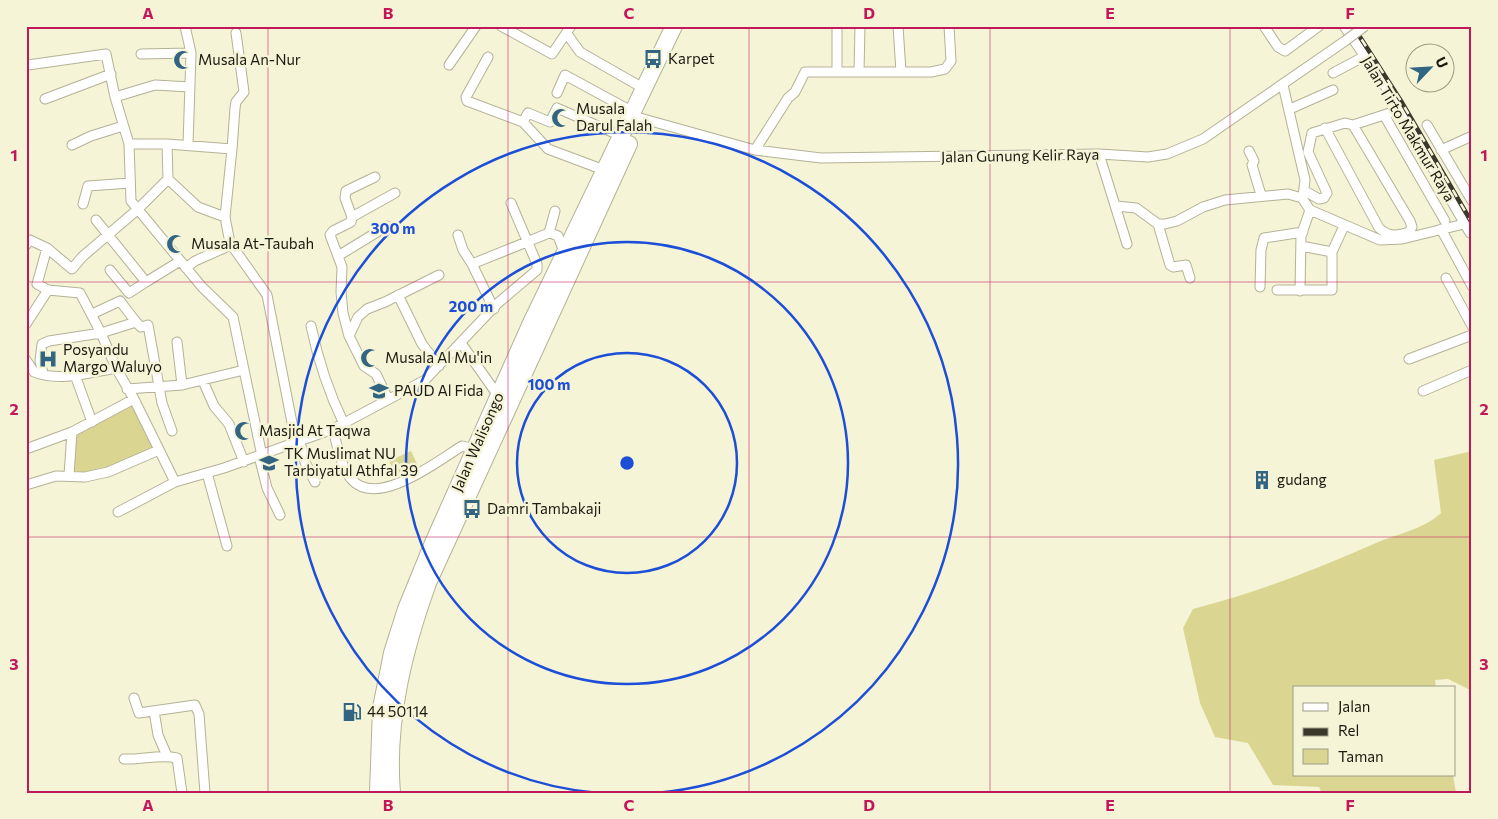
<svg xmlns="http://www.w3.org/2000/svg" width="1498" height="819" viewBox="0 0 1498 819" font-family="Commissioner,sans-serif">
  <rect width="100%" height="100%" fill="#f5f4d7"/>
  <path fill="#dad692" d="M133,403l23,46 -49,22 -36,3 4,-42z
    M411,451l8,17 -21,11 -9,-18z
    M1472,451v240l-24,-12 -13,1 1,8h-142v87h159l3,18h-134l-3,-6 -46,-2 -25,-42 -33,-6 -15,-34 -17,-75 10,-19c63,-16 124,-40 183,-66 21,-9 48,-14 65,-30l-7,-53z"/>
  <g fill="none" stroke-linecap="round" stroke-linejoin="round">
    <g stroke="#b4b296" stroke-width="11">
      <path id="street" d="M185,26l6,27 -3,92
        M501,26l51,28 19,-28
        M898,26l3,46
        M1264,26l14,21 7,4 34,-25
        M1344,26l43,63 83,144
        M567,34l13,18 63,36
        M141,54l50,-1
        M488,57l-22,40 1,4 56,21 25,27 56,21
        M28,65l78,-11 9,43 14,47 2,57 71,86 31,30 29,139
        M449,65l27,-39
        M837,72v-46
        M859,72l1,-46
        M1333,73l32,-17
        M1283,85l22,95 -2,16
        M557,93l8,-18 68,37
        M115,97l40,-12 35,2
        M45,99l66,-25
        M1290,109l43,-19
        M1384,115l61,106
        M640,118l115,32 66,8 278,-4 49,3 19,-3 36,-15 142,-98
        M523,122l5,-9 22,9 7,-14 64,28
        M1427,125l45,76
        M1325,128l54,100c10,9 18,8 30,4l3,-5 -2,-6 -57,-96
        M129,144h38l65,5 -7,68 5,26 37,52 29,148
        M72,145l19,-9 32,-10
        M232,149l3,-41 1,-6 8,-10 -8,-59
        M755,150l33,-52 7,-6 10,-20h126l14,-3 6,-8 -2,-35
        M1441,150l31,-14
        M1249,151l5,10 -2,4 9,30
        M1099,154l28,90
        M168,179l30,28 27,10
        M1305,191l14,8 5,-1 3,-5 -19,-41 4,-19 33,-10 8,2 46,-15
        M83,204l5,-18 42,-3
        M1116,206l20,2 22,16h7l12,-3 26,-14 22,-7 63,-6 14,4 8,12 70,30 22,-1 62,-15
        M352,217l-7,-19 1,-7 29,-14
        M96,220l50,62 34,-21
        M1158,224l12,41 3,2 13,-2 4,13
        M1441,229l31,57
        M550,233l8,3 6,16
        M458,235l5,15 9,14 22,45
        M26,245l4,-5 17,8 25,21 10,-12 55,-47 31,-31 -1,-35
        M1301,246l31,6
        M47,248l-10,36 11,6
        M338,256l49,-30
        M472,264l77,-31 6,-22
        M186,268l9,-7 36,-16
        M110,270l19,23 17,-11
        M1446,278l26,48
        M1260,287l1,-37 3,-12 39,-6
        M1277,290h55v-38l12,-26
        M1300,291l1,-55 9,-26
        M398,295l24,49 17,22
        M92,314l28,-13 16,21
        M26,324l22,-34 32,3 21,40 15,35 18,31 41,83
        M311,326c7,34 18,67 33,98
        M349,336l9,-19 9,-8 18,-7 54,-27
        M177,342l5,43
        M461,343l38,54
        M1409,359l63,-24
        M26,360l8,12c25,10 54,1 82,-4
        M43,373l-3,-12 2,-17 7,-3 52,-8 35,-11 5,5 7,-2 14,78 10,28
        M75,375l17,47
        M203,381l11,25 15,18 15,38
        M127,389l55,-4 62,-15
        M1423,391l49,-21
        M388,399l-12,-25 -12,-8 -15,-30 -6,-23 -2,-21 1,-25 -12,-32 3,-4 18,-9 1,-5 43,-24
        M333,429c4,16 8,39 19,51 26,28 86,-19 110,-34l13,3
        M300,442l5,20 10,20
        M26,449l46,-17 62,-33
        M259,456l8,32 13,27
        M207,473l20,73
        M69,475l3,-43
        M26,485l30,-9 29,1 23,-5 51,-22
        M118,512l57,-30 49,-14 109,-39 92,-49 73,-77 39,-33v-6l-26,-61
        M134,698l5,15 56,-8 4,9 6,79
        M154,711l4,24 9,21
        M124,759c17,1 36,-5 53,-1l5,35"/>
    </g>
    <g stroke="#b4b296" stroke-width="18">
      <path id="highway" d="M378,793l3,-85 11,-55 14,-44 27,-66 98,-220 143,-297
        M392,793c-6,-72 12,-143 36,-210l201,-439"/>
    </g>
    <use href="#street" stroke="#fff" stroke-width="9"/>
    <use href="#highway" stroke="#fff" stroke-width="16"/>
    <g stroke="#3a392c" stroke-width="4.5">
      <path id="rail" d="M1353,26l48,75 71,122"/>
    </g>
    <use href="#rail" stroke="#f5f4d7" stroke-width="2.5" stroke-dasharray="8" stroke-linecap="butt"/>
    <g stroke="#b4b296" stroke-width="11" stroke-linecap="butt">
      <path id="street-bridge" d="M1345,41l20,-15"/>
    </g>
    <use href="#street-bridge" stroke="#fff" stroke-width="9"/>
  </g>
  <path fill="none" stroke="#c2185b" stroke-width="1" stroke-opacity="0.55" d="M268,26v767M508,26v767M749,26v767M990,26v767M1230,26v767M26,282h1446M26,537h1446"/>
  <g fill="none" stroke="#1d4ed8" stroke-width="2.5">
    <circle cx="627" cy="463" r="110"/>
    <circle cx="627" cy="463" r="221"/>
    <path d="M598 793A331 331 0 1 1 656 793"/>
  </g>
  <defs>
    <g id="bus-bare" transform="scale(1.5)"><path d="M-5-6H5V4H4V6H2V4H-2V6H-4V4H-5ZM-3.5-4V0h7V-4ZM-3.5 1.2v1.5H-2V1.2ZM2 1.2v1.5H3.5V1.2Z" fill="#316581" stroke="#f5f4d7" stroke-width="2.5" paint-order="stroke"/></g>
    <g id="mosque-bare" transform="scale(1.5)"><path d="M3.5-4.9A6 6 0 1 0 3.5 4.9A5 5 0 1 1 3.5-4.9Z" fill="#316581" stroke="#f5f4d7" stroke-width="2.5" paint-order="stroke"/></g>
    <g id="hospital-bare" transform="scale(1.5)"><path d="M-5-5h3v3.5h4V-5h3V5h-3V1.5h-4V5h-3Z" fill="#316581" stroke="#f5f4d7" stroke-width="2.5" paint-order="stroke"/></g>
    <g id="school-bare" transform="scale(1.5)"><path d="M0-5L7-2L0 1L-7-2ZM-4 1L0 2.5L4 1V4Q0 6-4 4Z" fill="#316581" stroke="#f5f4d7" stroke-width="2.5" paint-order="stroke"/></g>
    <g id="building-bare" transform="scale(1.5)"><path d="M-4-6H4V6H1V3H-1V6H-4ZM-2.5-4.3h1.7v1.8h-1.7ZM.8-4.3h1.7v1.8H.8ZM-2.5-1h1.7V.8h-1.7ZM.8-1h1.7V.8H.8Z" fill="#316581" stroke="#f5f4d7" stroke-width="2.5" paint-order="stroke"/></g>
    <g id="fuel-bare" transform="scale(1.5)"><path d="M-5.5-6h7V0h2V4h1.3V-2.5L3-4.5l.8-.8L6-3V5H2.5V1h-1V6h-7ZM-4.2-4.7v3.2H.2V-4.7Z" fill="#316581" stroke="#f5f4d7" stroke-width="2.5" paint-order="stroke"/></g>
  </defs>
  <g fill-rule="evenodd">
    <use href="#bus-bare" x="653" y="59"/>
    <use href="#mosque-bare" x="183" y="60"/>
    <use href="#mosque-bare" x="561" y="118"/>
    <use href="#mosque-bare" x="176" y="244"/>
    <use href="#mosque-bare" x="370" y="358"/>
    <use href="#hospital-bare" x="48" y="359"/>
    <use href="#school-bare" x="379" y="391"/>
    <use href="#mosque-bare" x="244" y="431"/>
    <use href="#school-bare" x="269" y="463"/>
    <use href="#building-bare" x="1262" y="480"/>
    <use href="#bus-bare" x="472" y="509"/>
    <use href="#fuel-bare" x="352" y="712"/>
  </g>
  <g text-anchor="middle" stroke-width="5" stroke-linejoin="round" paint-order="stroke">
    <g font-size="15" fill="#1b1a10" stroke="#f5f4d7" text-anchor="start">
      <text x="668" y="64">Karpet</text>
      <text x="198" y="65">Musala An-Nur</text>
      <text x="576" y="114">Musala<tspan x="576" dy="17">Darul Falah</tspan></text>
      <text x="191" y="249">Musala At-Taubah</text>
      <text x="63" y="355">Posyandu<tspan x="63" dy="17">Margo Waluyo</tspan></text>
      <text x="385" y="363">Musala Al Mu'in</text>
      <text x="394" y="396">PAUD Al Fida</text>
      <text x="259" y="436">Masjid At Taqwa</text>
      <text x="284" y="459">TK Muslimat NU<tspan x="284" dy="17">Tarbiyatul Athfal 39</tspan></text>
      <text x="1277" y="485">gudang</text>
      <text x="487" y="514">Damri Tambakaji</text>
      <text x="367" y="717">44 50114</text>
    </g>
    <g font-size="15" fill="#1b1a10" stroke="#f5f4d7">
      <text transform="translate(1408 129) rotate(59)" y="5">Jalan Tirto Makmur Raya</text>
      <text transform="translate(1020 156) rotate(-1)" y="5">Jalan Gunung Kelir Raya</text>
      <text transform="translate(478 442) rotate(-66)" y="5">Jalan Walisongo</text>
    </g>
  </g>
  <circle cx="627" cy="463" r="8" fill="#1d4ed8" stroke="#f5f4d7" stroke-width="2.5"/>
  <g font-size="15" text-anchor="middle" font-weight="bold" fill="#1d4ed8" stroke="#f5f4d7" stroke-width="5" stroke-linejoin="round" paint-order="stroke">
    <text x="393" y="234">300 m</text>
    <text x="471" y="312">200 m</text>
    <text x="549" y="390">100 m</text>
  </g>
  <rect width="1498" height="819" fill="none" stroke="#f5f4d7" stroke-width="55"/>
  <rect x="1293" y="686" width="162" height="90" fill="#f5f4d7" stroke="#9e9d87"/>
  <rect x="1303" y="703" width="25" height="8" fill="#ffffff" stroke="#9e9d87"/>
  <text x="1338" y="712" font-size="15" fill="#1b1a10">Jalan</text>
  <rect x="1303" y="728" width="25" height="8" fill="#3a392c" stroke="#9e9d87"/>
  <text x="1338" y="736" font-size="15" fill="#1b1a10">Rel</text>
  <rect x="1303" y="749" width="25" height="15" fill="#dad692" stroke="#9e9d87"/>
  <text x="1338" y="762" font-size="15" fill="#1b1a10">Taman</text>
  <g transform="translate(1430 68) rotate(65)"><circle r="24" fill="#f5f4d7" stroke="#9e9d87"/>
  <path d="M0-4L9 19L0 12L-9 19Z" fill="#316581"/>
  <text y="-8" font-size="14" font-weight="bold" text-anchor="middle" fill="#1b1a10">U</text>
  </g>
  <rect x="28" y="28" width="1442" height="764" fill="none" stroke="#c2185b" stroke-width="2"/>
  <g font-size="16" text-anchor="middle" font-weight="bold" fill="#c2185b">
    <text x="148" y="19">A</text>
    <text x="388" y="19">B</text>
    <text x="629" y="19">C</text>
    <text x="869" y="19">D</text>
    <text x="1110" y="19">E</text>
    <text x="1350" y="19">F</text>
    <text x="14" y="161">1</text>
    <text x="1484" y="161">1</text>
    <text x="14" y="415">2</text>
    <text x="1484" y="415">2</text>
    <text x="14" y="670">3</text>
    <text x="1484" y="670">3</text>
    <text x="148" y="811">A</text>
    <text x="388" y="811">B</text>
    <text x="629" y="811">C</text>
    <text x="869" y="811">D</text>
    <text x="1110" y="811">E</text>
    <text x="1350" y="811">F</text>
  </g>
</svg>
